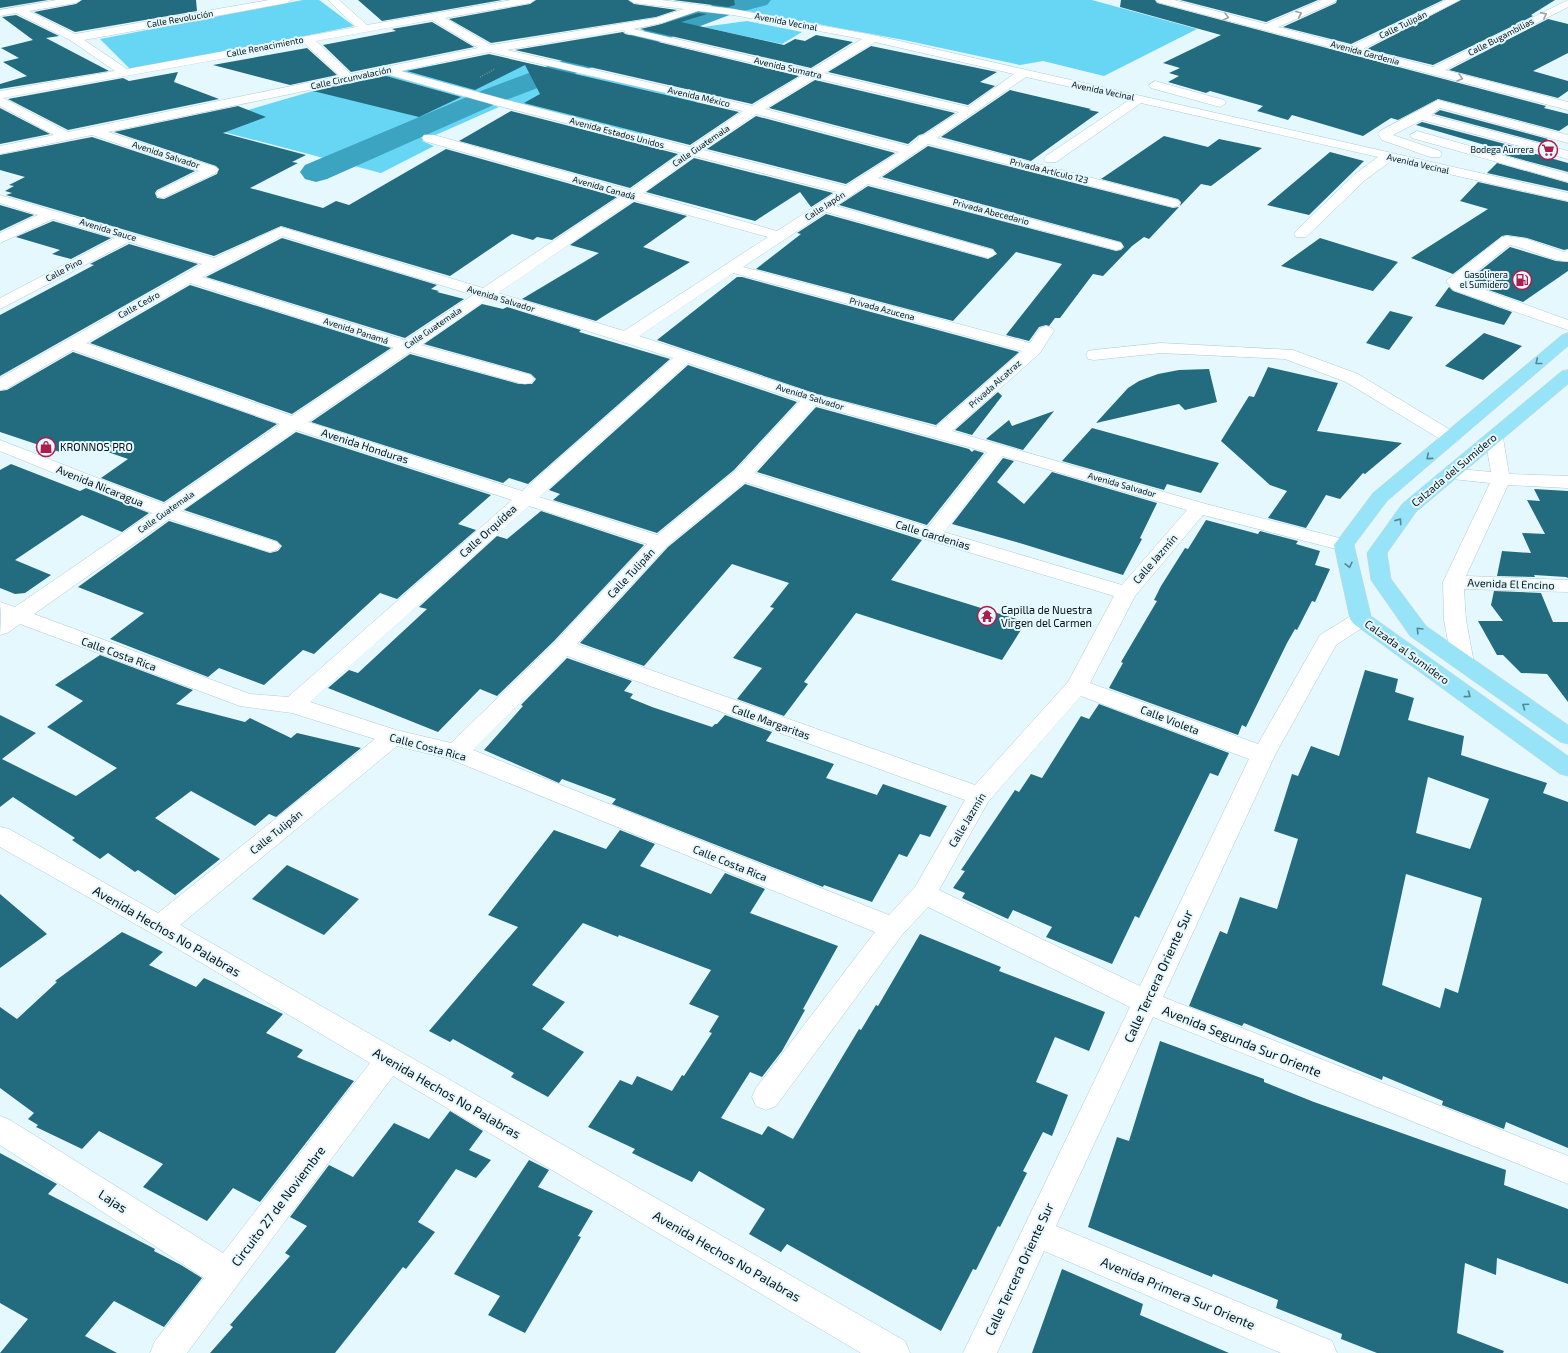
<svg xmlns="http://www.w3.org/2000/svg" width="1568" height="1353" viewBox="0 0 1568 1353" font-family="'Exo 2',sans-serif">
  <rect width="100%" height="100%" fill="#e5f8fe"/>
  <path fill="#67d5f4" d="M303,0h16l35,26 -222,45 -32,-32z
    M764,0h328l105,29 -93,47 -61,-15 -23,4 -116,-25 -168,-31z
    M747,21l55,11 -20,12 -79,-17z
    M487,55l214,44 -65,38 -238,-65z
    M378,72l121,35 -77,34 12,5 -53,27 -184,-48z"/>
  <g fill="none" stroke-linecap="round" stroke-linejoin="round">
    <path fill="#3ca4c0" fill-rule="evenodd" d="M726,0h45l-4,5 -35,9 -234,89 -171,76 -11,3 -11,-3 -5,-7 5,-7 181,-76z"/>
  </g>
  <path fill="#236c80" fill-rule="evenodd" d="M0,0h48l-48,8z
    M82,0h114l1,11 -122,21 -41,-20 42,-8z
    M358,0h144l-120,21z
    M536,0h92l6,4 43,6 -21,7 -165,26 -42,-24 81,-15z
    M673,0h61l1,5 -7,2z
    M1121,0h34l2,3 389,103 -2,2 24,6v11l-9,6 -121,-32 -40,21 -7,-2 -28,18 -71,-21 -4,5 -31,-9 6,-5 -53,-15 -4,2 -38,-11 11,-6 -10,-3 11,-5 -17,-5 58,-28 -101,-28z
    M1180,0h138l-52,22z
    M1337,0h106l-92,44 -68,-17 53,-24z
    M1461,0h94l-24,15 2,1 -100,49 -66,-16z
    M698,13l9,1 -26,8 103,23 11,-6 10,2 11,-6 37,7 -42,26 -171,-39 22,-5z
    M16,15l43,21 -13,2 63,33 -109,18v-5l27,-8 -24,-14 16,-4 -18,-10 32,-8 -31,-23z
    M1548,19l20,5v29l-35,18 35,10v10l-10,7 -109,-28z
    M432,22l42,25 -123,25 -28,-27 73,-14 -4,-2z
    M623,32l2,2 174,42 -47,28 -237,-54z
    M871,46l126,26 -17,10 15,4 -27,19 -140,-33z
    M307,48l30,27 -47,10 -77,-20z
    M489,54l250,58 -49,33 -166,-42 16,-9 -15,-29 -50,25 -68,-19z
    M178,72l-4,10 45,17 -151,31 -60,-31 115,-21 6,3z
    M386,76l75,21 -42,20 -106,-26z
    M815,80l140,33 -32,21 -4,1 -11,9 -139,-36z
    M1010,90l81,19 -2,1 10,2 -68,49 -90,-24z
    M238,106l28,11 -43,16 83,22 -14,7 6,1 -48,25 73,20 13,-7 13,4 97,-56 171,48 -65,43 -15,-3 -4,3 -21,-6 -62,42 -169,-50 -67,30 -208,-61 6,-2 -7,-2 9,-5 -5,-1 16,-8 -25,-7v-15l92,-18 103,34 -38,19 -2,3 2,5 7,1 53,-25 2,-5 -3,-3 -102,-34z
    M0,108l50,26 -50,10z
    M1440,110l108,29 -5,4 -109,-29z
    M511,111l167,43 -48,34 -171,-47z
    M756,116l139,37 -49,31 -139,-35z
    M1422,122l110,29 -3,1 39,11v9l-63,-17 4,-3 -93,-27z
    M1164,136l44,11 11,-8 43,9 -51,38 -10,-2 -21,22 1,-4 -3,-3 -77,-20z
    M928,146l245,62 6,-1 -30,32 -5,-2 -12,9 -29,30 -10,-2 -33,44h-5l-6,8 -3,-1 -7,2 -10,14 -23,-6 56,-71 -46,-12 -63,69 -197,-52 45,-35 -4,-1 29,-19 162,45 9,-5 -4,-5 -154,-44 29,-19 248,65 5,-1 3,-3 -3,-5 -239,-65z
    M1330,152l34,9 -55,54 -42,-10z
    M694,158l139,35 -22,14 -11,-15 -45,29 -109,-29z
    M1497,163l71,20v8l-81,-18z
    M1478,182l90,20v47l-4,1 -37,-12 -20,-3 -5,1 -49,38 -42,-16 77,-49 -28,-8z
    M634,202l53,14 -44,31 47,15 -94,59 -74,-22 77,-46 -29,-8z
    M0,205l34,10 -34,16z
    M53,221l58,17 -40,21 -19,-5 8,-4 -44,-13z
    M282,238l155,47 -6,4 8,2 -2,1 27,7 -59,39 -199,-61z
    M1320,238l78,24 -25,29 -92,-25z
    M129,244l69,20 -198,112v-61l94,-50 -4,-1z
    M1510,247l46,14 12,1v9l-45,31 -57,-20z
    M737,277h5l277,75 -83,73 -119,-31 -160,-54z
    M190,285l201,63 -99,66 -202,-71z
    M1449,287l4,4 59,21 -8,13 -69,-19z
    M482,304l21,5 4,-2 74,23 -2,2 91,27 -142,125 -19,-6 -6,5 -192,-61 99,-68 109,30h13l4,-5 -5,-5 -107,-30z
    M1390,311l23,6 -24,33 -23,-7z
    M1484,333l38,13 -39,34 -38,-14z
    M73,352l204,72 -113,78 -63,-24 27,-19 -52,-18 -16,11 -60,-20v-41l7,-1z
    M688,365l109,37 -63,68 -77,63 -104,-33 7,-6 -11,-4z
    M1268,367l70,16 -21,48 85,12 -37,31 -2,-1 -23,26 -14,-4 -20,33 -38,-10 19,-27 -17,-6 -49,-44 28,-45 5,1z
    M1209,369l8,33 -32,8 -6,-6 -83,19 32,-35 11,-7 19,-7 21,-4z
    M998,392l4,4 -30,39 -17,-5z
    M816,407l153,42 3,3 2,-2 10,3 -57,72 -170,-53z
    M1054,411l-31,39 -37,-11 23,-19 3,6z
    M1092,428l127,35 -18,30 -34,-9 -3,6 -102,-29z
    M296,432l195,63 -33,29 18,6 -79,69 -17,-6 -66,61 -11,-4 -39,35 -45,-17 -11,9 -98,-38 34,-26 -66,-26 91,-66 101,32 8,-2 4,-5 -5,-5 -93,-31z
    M1003,458l11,3 -17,21 27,22 28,-32 105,31 -17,35 2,1 -19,36 -100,-31 -71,-20z
    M11,464l69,27 6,-3 63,25 -27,19 -40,-17 -67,45 36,15 -26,18 -10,1 -15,-6v-118z
    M745,484l177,56 -31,40 135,42 -24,38 -146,-47 -52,69 4,2 -24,32 -47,-17 25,-31 -29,-10 41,-50 -4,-1 19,-24 -57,-19 -88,102 -64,-23 88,-96z
    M1534,489l34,2v87l-2,-1 -32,-2 1,2 -38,-1 5,-25 29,2 -9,-20 23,1 -18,-34 13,1z
    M541,511l103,34 -90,96 -57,55 -17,-7 -42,43 -110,-44 21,-18 9,3 69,-64 -8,-2 78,-71 10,3z
    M1206,520l52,14 2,-3 38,10 -2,3 24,7 -5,14 15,4 -15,33 -3,-1 -15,29 -2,-1 -8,14 -41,84 -4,-2 -4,10 -129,-47 14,-25 -2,-1 36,-61 -3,-1 7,-14 24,-38 3,1z
    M1494,591l47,2 12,29h15v80l-21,-28 -26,-1 -18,-18h-6l-19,-34h25l-12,-16z
    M100,655l93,35 -17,14 69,18 5,-4 41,20 6,-5 64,15 -85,69 -7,-3 -14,12 -64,-35 -36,27 65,41 -45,36 -37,-25 -3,2 -27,-19 -8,6 -28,-19 3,-2 -62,-41 -13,10v-92l36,18 -34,26 74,37 41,-28 -70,-41 36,-26 -28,-16z
    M567,658l65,23 -8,10 9,3 -3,4 22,9 60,20 3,-3h2l8,-9 47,17 -6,9 68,23 -8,14 51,17 6,-11 64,22 -17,31 -10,-3 -13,23 -8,-3 -27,48 -48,-17 -1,2 -211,-83 4,-5 -54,-20 -3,4 -75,-33 39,-44 -2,-1z
    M1365,670l33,9 -3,13 19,6 -6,22 56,16 -3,19 86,28 -4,10 25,9v346l-62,-26 -2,7 -62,-24 1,-4 -60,-25 -1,4 -138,-57 -2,3 -53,-20 31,-75 7,3 13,-37 37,12 21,-70 -24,-8 18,-57 6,2 13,-30 28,10zM1428,777l61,22 -19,50 -54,-16zM1406,874l76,24 -24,95 -13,-5 -5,20 -58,-23z
    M1099,704l130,49 -11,23 -8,-3 -71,145 -4,-2 -23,48 -66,-27 6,-10 -39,-17 -5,9 -46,-21 3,-5 -12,-5 12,-17 -4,-1 54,-80 4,2 12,-18 11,4 39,-62 8,3z
    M554,830l52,19 14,-19 35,14 -15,22 71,28 14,-21 40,16 -15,24 88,33 -35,63 2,1 -23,41 -20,26 -12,-5 -29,46 41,17 6,-9 25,13 66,-110 2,1 15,-25 2,1 42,-72 81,33 -2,4 106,41 -16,39 -34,-14 -19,45 32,13 -16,41 -9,-4 -20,39 4,2 -27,54 -2,-1 -22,44 -3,-1 -32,62 -154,-87 -6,8 -32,-18 16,-25 -66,-38 -7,11 -60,-29 3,-4 -47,-22 32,-47 12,5 5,-9 35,15 10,-16 2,1 28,-43 -3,-1 10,-16 -30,-12 22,-34 -92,-35 -1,2 -35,-14 -51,62 33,17 -23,27 42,23 -36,45 -37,-20 3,-4 -61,-34 -3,3 -21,-11 89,-104 -30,-12z
    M287,865l72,34 -35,36 -72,-36z
    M0,894l47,40 -47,34z
    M122,932l41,20 -14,13 47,22 8,-9 79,36 -17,19 37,17 -6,7 57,24 -94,121 -27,-14 -26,33 -64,-34 20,-23 -64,-33 -17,18 -46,-22 2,-2 -10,-6 6,-6 -34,-25v-81l17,12 40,-37 -2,-1z
    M1160,1041l104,38v3l50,20 192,68 -2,15 64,24v75l-71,-26 -1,17 -31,-12 -8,70 47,18 -1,2h-126l-36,-14 1,-5 -66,-26 2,-8 -65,-26 -1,3 -124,-50 29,-90 12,4z
    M450,1111l33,20 -14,19 22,10 -15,18 -20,-9 -38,53 17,10 -29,37 -3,-2 -68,86h-125l23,-26 -3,-2 60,-69 -5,-3 22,-27 -17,-9 39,-52 24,12 41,-54 35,16z
    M0,1153l57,31 -9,10 107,55 -1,2 27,14 21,13 -38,49 -50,-26 -29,35 32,17h-117l28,-34 -28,-16z
    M529,1160l20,10 -11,17 55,24 -15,25 3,1 -56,96 -37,-18 12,-19 -46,-22z
    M1062,1269l81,35 -3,11 89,38h-197z"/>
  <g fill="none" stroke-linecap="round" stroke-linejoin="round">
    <g stroke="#aeccd6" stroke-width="1">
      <path id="minor" d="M57,0h24l-5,3 -47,8 46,23 194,-34h23l-5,3 -203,37 43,29 229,-42 -28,-27h11l28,25 144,-25h24l-5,3 -85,15 46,27 165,-27 28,-9 -50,-6 -5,-3h32l72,9 140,26 695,158v8l-177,-40 -26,19 -59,57h-10l-2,-3 2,-3 59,-57 23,-17 -237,-54 -85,59h-10l-2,-3 2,-3 83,-56 -103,-23 -89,61 241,62 2,3 -2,3 -5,1 -245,-63 -50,34 243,65 2,3 -2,3 -5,1 -248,-66 -32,22 157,44 3,3 -3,3 -5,2 -162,-46 -83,55 287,76 10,-15 6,-2 6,2 2,3 -14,22 -88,78 254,73 145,37 3,4 -3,4 -7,2 -141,-36 -68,81 -45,87 168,61 62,-109 34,-21 7,-2 7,2 4,5 -4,5 -32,21 -61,110 -112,242 405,159v28l-415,-167 -97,209 276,115 5,12h-56l-237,-102 -47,102h-34l167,-346 -202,-100 -26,28 -126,171 -10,4 -10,-4 -4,-9 4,-9 119,-156 -425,-173 -53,-13 -217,179 725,416 5,12h-49l-468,-277 -206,277h-37l5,-12 49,-63 -204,-133v-29l10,4 213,133 147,-190 -219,-130 -151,-86v-20l9,2 149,84 217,-174 -83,-26 -52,-7 -220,-82 -13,9 -7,2 1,-18 -1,-15 15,5 137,-94 -152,-62v-11l164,64 116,-80 -207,-74 -67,39 -6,1v-12l202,-114 -73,-22 -129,67v-11l115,-60 -62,-19 -53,24v-10l38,-18 -38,-12v-8l214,63 67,-31 202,61 138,-92 -197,-55 -2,-3 2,-3h10l196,55 52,-37 -187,-48 -109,-31 -278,58 108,35 2,3 -2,3 -53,25 -5,-1 -2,-3 2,-3 41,-20 -107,-36 -92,19v-8l54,-11 -54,-29v-15l115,-20 -45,-31 -54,-27 -16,3v-6zM698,11l35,4 129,24 -51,31 -178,-41 29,-6zM432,20l46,28 -127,26 -35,-33zM624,30l1,3 178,42 -51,31 -245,-56zM875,42l139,32 -46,33 -144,-34zM305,44l35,32 -272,56 -65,-34zM489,52l254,59 -53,36 -187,-48 -102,-28zM815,78l144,34 -35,23 -5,1 -1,3 -10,7 -143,-37zM756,114l143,38 -53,34 -143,-36zM694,156l143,36 -60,39 -134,-38zM634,200l134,37 -144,94 -126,-38zM282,236l191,59 -68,45 -203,-63zM733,273l289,78 -86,76 -119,-32 -178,-59zM190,283l204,65 -102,68 -206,-73zM487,299l186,59 -151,133 -214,-69 102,-70 109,31 6,1 6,-1 3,-4 -3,-4 -110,-30zM688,363l112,38 -65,70 -78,64 -118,-38zM815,405l172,47 -59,75 -174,-54zM296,430l216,70 -224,197 -38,-3 -216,-80 135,-95 94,31 7,2 7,-2 3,-4 -3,-4 -96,-31zM1002,456l185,54 -65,75 -178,-53zM745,482l180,57 189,57 -46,86 -93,103 -398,-141 90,-98zM529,506l118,38 -92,98 -104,101 -55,-13 -86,-28zM567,656l398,144 -50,87 -26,28 -416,-165zM1081,696l168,63 -109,227 -201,-96 49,-88z
        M1156,0h18l92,24 56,-24h14l-1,2 -57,25 73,19 95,-46h14l-97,49 70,18 135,-67v7l-123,63 123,32v8l-411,-108z
        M1155,81l69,19 2,3 -6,4 -69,-19 -2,-3z
        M1438,100l130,35v8l-128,-35 -9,7 137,36v8l-146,-39 -29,15 47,16 2,3 -2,3h-10l-48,-17 -4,-6 2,-3z
        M1417,131l151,43v8l-156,-44 -2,-3z
        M1507,236l20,3 37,13 4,-2v11c-11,2 -44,-14 -58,-16l-47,37 105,38v10l-115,-40 -7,-9 56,-44z
        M1161,343l132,7 65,24 99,60 3,4 -3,4 -6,1 -6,-1 -99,-60 -61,-23 -124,-6 -67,7 -6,-1 -2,-4 2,-4 6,-1z
        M1494,433l6,1 3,4 6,36 59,2v12l-60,-3 -42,91 102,4v12l-104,-3 2,31 8,43 -3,5 -8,2 -8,-2 -3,-5 -8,-43 -1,-38 47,-99 -47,-5 -2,-4 2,-4 7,-2 41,4 -6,-34 3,-4z"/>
    </g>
    <g stroke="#d3d5d5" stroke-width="1">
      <path id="major" d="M1568,333v13l-181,155 -33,44 17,71 197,140v20l-8,-2 -206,-150 -4,-5 -16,-74 39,-52 189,-158z
        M1568,370v14l-152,128 -29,41 4,26 35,47 142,99v19l-8,-2 -150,-106 -39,-56 -4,-27 35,-49 160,-133z"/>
    </g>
    <path stroke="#7c8b90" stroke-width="1.5" stroke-dasharray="1 1.5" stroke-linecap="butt" d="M480,77l15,-8"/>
    <use href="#minor" fill="#fff" fill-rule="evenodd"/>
    <use href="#major" fill="#97e3f8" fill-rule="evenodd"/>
  </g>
  <defs><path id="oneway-chevron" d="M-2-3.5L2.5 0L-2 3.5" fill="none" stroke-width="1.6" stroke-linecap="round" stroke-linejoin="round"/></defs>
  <g stroke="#9ca1a2">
    <use href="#oneway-chevron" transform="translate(1299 14) rotate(-23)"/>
    <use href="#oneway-chevron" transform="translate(1544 15) rotate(-27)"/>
    <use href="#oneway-chevron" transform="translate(1226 17) rotate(14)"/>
    <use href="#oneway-chevron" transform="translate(1460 78) rotate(15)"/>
  </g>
  <g stroke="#578593">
    <use href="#oneway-chevron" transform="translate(1538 362) rotate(141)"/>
    <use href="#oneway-chevron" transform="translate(1429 457) rotate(140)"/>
    <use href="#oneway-chevron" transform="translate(1399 521) rotate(-55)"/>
    <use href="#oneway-chevron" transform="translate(1349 565) rotate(77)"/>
    <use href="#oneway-chevron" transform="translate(1419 630) rotate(-135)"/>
    <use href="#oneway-chevron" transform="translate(1468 695) rotate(36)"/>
    <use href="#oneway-chevron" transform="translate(1525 706) rotate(-145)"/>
  </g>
  <defs>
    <g id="supermarket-ring" transform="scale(1)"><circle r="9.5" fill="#e5f8fe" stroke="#ae1c4b" stroke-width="1.5"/><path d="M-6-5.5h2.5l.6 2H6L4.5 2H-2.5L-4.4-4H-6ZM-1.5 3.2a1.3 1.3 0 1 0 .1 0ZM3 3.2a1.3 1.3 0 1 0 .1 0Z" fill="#ae1c4b"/></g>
    <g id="fuel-ring" transform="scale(1)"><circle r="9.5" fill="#e5f8fe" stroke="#ae1c4b" stroke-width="1.5"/><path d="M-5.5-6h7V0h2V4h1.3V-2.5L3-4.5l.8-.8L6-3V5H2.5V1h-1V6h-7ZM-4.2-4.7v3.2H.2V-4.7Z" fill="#ae1c4b"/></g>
    <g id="shop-ring" transform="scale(1)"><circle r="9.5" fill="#e5f8fe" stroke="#ae1c4b" stroke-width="1.5"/><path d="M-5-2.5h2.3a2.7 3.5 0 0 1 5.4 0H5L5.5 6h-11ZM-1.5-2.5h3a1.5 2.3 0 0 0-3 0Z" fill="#ae1c4b"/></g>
    <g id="temple-ring" transform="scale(1)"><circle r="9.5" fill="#e5f8fe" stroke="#ae1c4b" stroke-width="1.5"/><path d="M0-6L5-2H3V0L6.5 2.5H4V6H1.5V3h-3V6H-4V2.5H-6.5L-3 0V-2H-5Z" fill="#ae1c4b"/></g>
  </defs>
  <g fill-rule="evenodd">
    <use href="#supermarket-ring" x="1548" y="150"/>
    <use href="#fuel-ring" x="1522" y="280"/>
    <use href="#shop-ring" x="46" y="447"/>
    <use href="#temple-ring" x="987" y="616"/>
  </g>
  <g text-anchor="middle" stroke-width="4" stroke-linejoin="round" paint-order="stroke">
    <g font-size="9" fill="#081317" stroke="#e5f8fe">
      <text transform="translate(180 19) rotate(-10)" y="3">Calle Revolución</text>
      <text transform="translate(786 22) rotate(11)" y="3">Avenida Vecinal</text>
      <text transform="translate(1403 25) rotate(-26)" y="3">Calle Tulipán</text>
      <text transform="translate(1501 37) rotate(-27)" y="3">Calle Bugambilias</text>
      <text transform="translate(265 47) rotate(-11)" y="3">Calle Renacimiento</text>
      <text transform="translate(1365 53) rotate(15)" y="3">Avenida Gardenia</text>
      <text transform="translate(788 68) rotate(13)" y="3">Avenida Sumatra</text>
      <text transform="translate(351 78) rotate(-12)" y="3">Calle Circunvalación</text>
      <text transform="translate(1103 91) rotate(12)" y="3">Avenida Vecinal</text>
      <text transform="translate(699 97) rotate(13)" y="3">Avenida México</text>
      <text transform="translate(617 133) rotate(15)" y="3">Avenida Estados Unidos</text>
      <text transform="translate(701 146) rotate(-34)" y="3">Calle Guatemala</text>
      <text transform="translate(166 155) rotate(18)" y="3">Avenida Salvador</text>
      <text transform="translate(1418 164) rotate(13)" y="3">Avenida Vecinal</text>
      <text transform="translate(1049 171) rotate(14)" y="3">Privada Artículo 123</text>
      <text transform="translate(604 188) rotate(16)" y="3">Avenida Canadá</text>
      <text transform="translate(825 206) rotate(-33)" y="3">Calle Japón</text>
      <text transform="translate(991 212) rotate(15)" y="3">Privada Abecedario</text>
      <text transform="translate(108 230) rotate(17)" y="3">Avenida Sauce</text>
      <text transform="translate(64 270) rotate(-28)" y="3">Calle Pino</text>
      <text transform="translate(501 299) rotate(17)" y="3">Avenida Salvador</text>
      <text transform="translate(139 305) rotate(-29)" y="3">Calle Cedro</text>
      <text transform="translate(882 309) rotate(15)" y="3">Privada Azucena</text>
      <text transform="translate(433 328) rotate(-34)" y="3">Calle Guatemala</text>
      <text transform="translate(356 331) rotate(18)" y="3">Avenida Panamá</text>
      <text transform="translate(995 384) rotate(-42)" y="3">Privada Alcatraz</text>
      <text transform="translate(810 397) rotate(17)" y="3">Avenida Salvador</text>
      <text transform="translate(1122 485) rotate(16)" y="3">Avenida Salvador</text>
      <text transform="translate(166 512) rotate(-35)" y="3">Calle Guatemala</text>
    </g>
    <g font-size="9" fill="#081317" stroke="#e5f8fe" text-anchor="end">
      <text x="1534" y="153">Bodega Aurrera</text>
      <text x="1508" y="278">Gasolinera<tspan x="1508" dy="10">el Sumidero</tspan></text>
    </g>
    <g font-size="11" fill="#081317" stroke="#e5f8fe">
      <text transform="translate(365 446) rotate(18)" y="4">Avenida Honduras</text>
      <text transform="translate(1454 470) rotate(-40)" y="4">Calzada del Sumidero</text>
      <text transform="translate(100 486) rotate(22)" y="4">Avenida Nicaragua</text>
      <text transform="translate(488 531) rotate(-42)" y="4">Calle Orquídea</text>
      <text transform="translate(933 535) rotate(17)" y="4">Calle Gardenias</text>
      <text transform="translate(1155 559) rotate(-49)" y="4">Calle Jazmín</text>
      <text transform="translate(631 573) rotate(-47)" y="4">Calle Tulipán</text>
      <text transform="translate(1511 584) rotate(2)" y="4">Avenida El Encino</text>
      <text transform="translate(1407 652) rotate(36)" y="4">Calzada al Sumidero</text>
      <text transform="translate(119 654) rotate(20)" y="4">Calle Costa Rica</text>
      <text transform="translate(1170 720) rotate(21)" y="4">Calle Violeta</text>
      <text transform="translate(771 722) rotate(20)" y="4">Calle Margaritas</text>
      <text transform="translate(428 747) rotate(15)" y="4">Calle Costa Rica</text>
      <text transform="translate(967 820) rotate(-59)" y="4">Calle Jazmín</text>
      <text transform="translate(276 832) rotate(-39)" y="4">Calle Tulipán</text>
      <text transform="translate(730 863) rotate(22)" y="4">Calle Costa Rica</text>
    </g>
    <g font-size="11" fill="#081317" stroke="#e5f8fe" text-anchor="start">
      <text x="60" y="451">KRONNOS PRO</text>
      <text x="1001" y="614">Capilla de Nuestra<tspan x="1001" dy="13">Virgen del Carmen</tspan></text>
    </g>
    <g font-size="13" fill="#081317" stroke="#e5f8fe">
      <text transform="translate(167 931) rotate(30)" y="5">Avenida Hechos No Palabras</text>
      <text transform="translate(1158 976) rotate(-65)" y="5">Calle Tercera Oriente Sur</text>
      <text transform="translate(1242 1041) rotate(22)" y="5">Avenida Segunda Sur Oriente</text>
      <text transform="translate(447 1093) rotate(30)" y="5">Avenida Hechos No Palabras</text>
      <text transform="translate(113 1201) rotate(33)" y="5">Lajas</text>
      <text transform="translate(278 1206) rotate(-53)" y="5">Circuito 27 de Noviembre</text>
      <text transform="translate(727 1256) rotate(30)" y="5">Avenida Hechos No Palabras</text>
      <text transform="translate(1019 1269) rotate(-65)" y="5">Calle Tercera Oriente Sur</text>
      <text transform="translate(1178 1293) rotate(23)" y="5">Avenida Primera Sur Oriente</text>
    </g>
  </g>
</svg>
